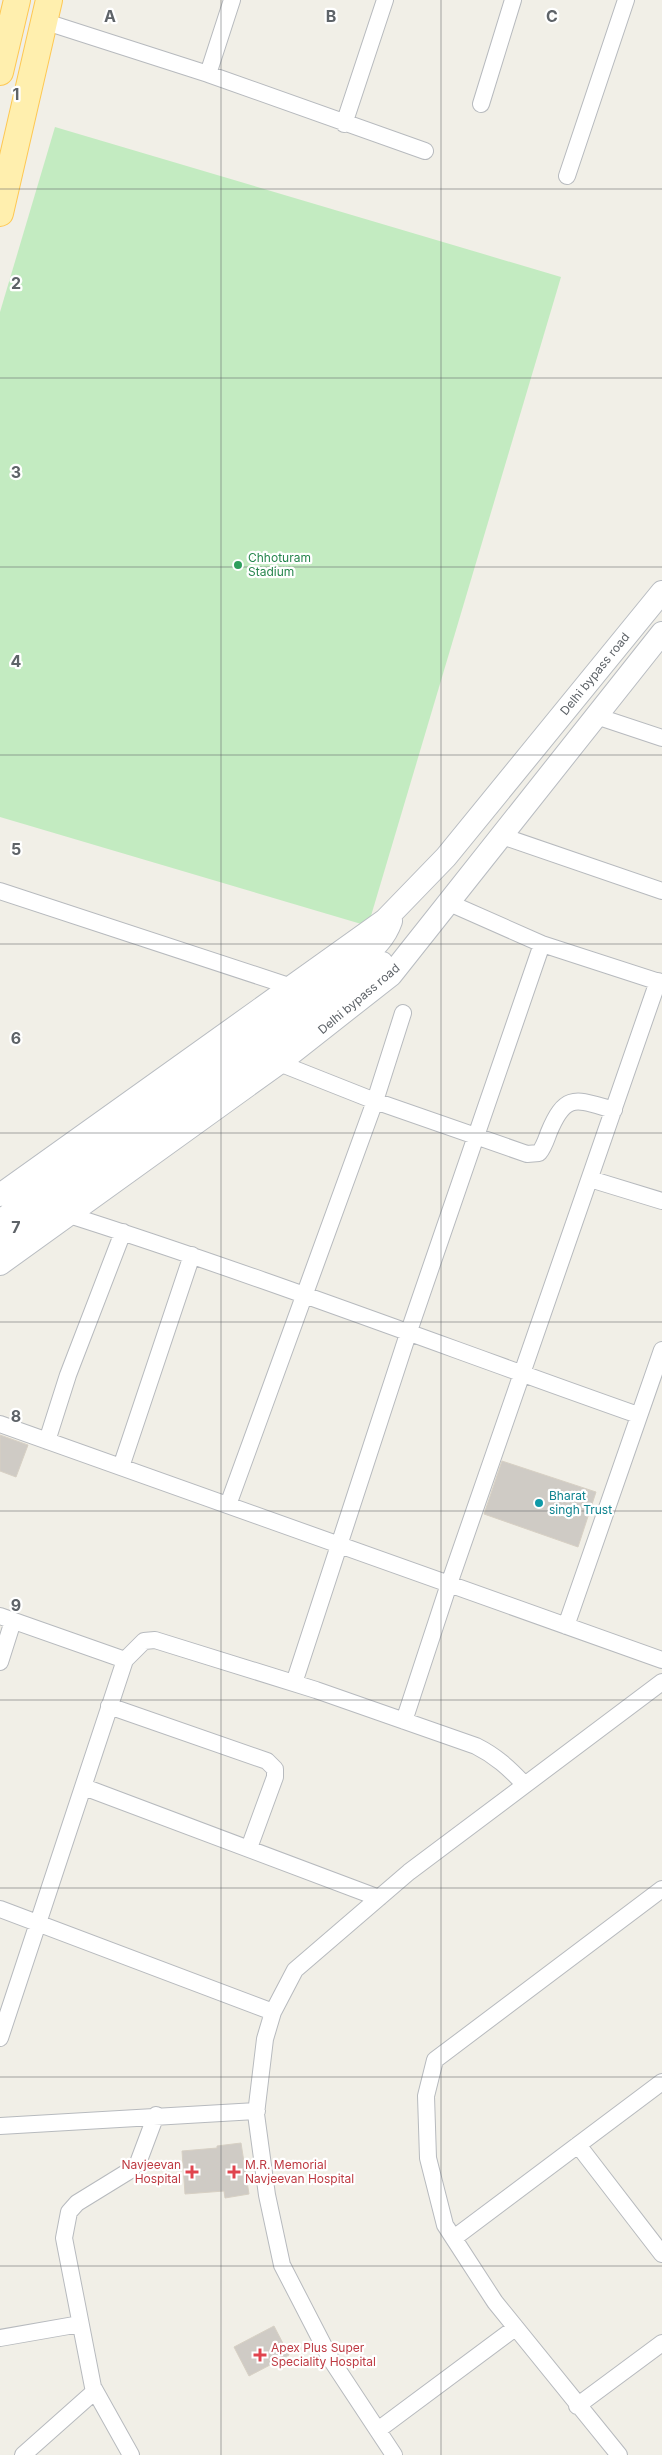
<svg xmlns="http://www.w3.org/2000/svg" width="662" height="2455" viewBox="0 0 662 2455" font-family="Inter,sans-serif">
  <rect width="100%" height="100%" fill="#f1efe7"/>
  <path fill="#c3ebc1" d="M55,127l506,150 -193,649 -368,-109v-505z"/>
  <path fill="#cfcbc5" stroke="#d7d0c4" d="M0,1435l28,10 -12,32 -16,-6z
    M502,1461l94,31 -18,55 -94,-33z
    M241,2143l8,51 -24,4 -1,-7 -39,3 -3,-43 35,-3v-2z
    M274,2326l15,29 -40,21 -15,-29z"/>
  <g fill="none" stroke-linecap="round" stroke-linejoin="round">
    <g stroke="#b7babe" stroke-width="18">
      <path id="street" d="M43,21l165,53 217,77
        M208,74l24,-74
        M481,104l32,-104
        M344,124l41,-124
        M567,176l59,-176
        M596,716l66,22
        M499,835l163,56
        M0,891l292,96
        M447,902l95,42 120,39
        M279,1063l96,38 152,53 12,-1c5,-6 7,-13 10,-21 17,-41 28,-32 65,-22
        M590,1179l72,22
        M69,1215c191,61 379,133 569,200
        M0,1424l662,236
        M47,1441l21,-66 55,-143
        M121,1467l71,-212
        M228,1505l147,-404 28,-88
        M0,1616l125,44
        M566,1626l96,-276
        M0,1662l13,-41
        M294,1683l114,-349 134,-390
        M109,1706l158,55 8,8v8l-26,71
        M404,1721l45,-137 209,-603
        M84,1787l295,111
        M0,1909l273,103
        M0,2038l125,-378 19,-19 11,-1 161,50 160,56c20,10 33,22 48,38
        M0,2126l257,-15
        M578,2145l84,109
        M454,2238l208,-156
        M0,2338l80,-14
        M577,2406l85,-63
        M378,2430l137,-102
        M23,2455l72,-64
        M131,2455l-38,-68 -29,-149 5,-26 8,-9 52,-32 9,-8 18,-48
        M394,2455l-64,-97 -48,-93 -15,-70 -11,-81 9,-75 8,-27 22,-42 114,-98 253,-190
        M619,2455l-124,-153 -50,-77 -17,-67 -2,-62 9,-36 227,-171"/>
    </g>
    <g stroke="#b8bcc1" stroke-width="24">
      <path id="secondary" d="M0,1195l385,-275 61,-63 216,-265
        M0,1221l354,-256c16,-14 30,-24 37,-44
        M0,1241l328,-237 54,-41
        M0,1264l279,-201 112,-88 271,-342"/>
    </g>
    <g stroke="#fec853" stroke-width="28">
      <path id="primary" d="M0,72l17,-72
        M0,213l49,-213"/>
    </g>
    <use href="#street" stroke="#fff" stroke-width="16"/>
    <use href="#secondary" stroke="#fff" stroke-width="22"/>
    <use href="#primary" stroke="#ffefae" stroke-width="26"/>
  </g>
  <path fill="none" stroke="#5e6368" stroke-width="1" stroke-opacity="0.55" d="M221,0v2455M441,0v2455M0,189h662M0,378h662M0,567h662M0,755h662M0,944h662M0,1133h662M0,1322h662M0,1511h662M0,1700h662M0,1888h662M0,2077h662M0,2266h662"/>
  <circle fill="#2e9e5b" stroke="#fff" stroke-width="2" cx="238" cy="565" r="5"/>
  <circle fill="#0f9aa8" stroke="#fff" stroke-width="2" cx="539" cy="1503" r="5"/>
  <g fill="#e0444e" stroke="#fff" stroke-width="2">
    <path d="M189.5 2164.5h5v5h5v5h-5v5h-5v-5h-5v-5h5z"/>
    <path d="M231.5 2164.5h5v5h5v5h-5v5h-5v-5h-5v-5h5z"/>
    <path d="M257.5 2347.5h5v5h5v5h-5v5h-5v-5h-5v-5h5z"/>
  </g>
  <g text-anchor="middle" stroke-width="4.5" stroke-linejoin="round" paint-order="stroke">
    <g font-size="12" fill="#27864d" stroke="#fff" text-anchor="start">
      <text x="248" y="562">Chhoturam<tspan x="248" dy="14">Stadium</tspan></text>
    </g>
    <g font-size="12" fill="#5e6368" stroke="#fff">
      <text transform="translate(595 674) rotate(-51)" y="4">Delhi bypass road</text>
      <text transform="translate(359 999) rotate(-40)" y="4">Delhi bypass road</text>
    </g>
    <g font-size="12" fill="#0d838f" stroke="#fff" text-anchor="start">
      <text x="549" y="1500">Bharat<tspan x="549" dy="14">singh Trust</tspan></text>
    </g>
    <g font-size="12" fill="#be3a42" stroke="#fff" text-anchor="start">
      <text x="181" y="2169" text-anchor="end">Navjeevan<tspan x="181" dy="14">Hospital</tspan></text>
      <text x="245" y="2169">M.R. Memorial<tspan x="245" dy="14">Navjeevan Hospital</tspan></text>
      <text x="271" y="2352">Apex Plus Super<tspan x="271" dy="14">Speciality Hospital</tspan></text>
    </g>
  </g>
  <g font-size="16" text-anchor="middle" font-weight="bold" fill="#5e6368" stroke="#fff" stroke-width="4.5" stroke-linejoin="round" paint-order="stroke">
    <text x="110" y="22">A</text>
    <text x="331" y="22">B</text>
    <text x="552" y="22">C</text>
    <text x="16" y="100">1</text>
    <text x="16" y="289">2</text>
    <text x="16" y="478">3</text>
    <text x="16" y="667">4</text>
    <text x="16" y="855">5</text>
    <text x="16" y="1044">6</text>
    <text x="16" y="1233">7</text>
    <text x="16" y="1422">8</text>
    <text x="16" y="1611">9</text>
  </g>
</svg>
